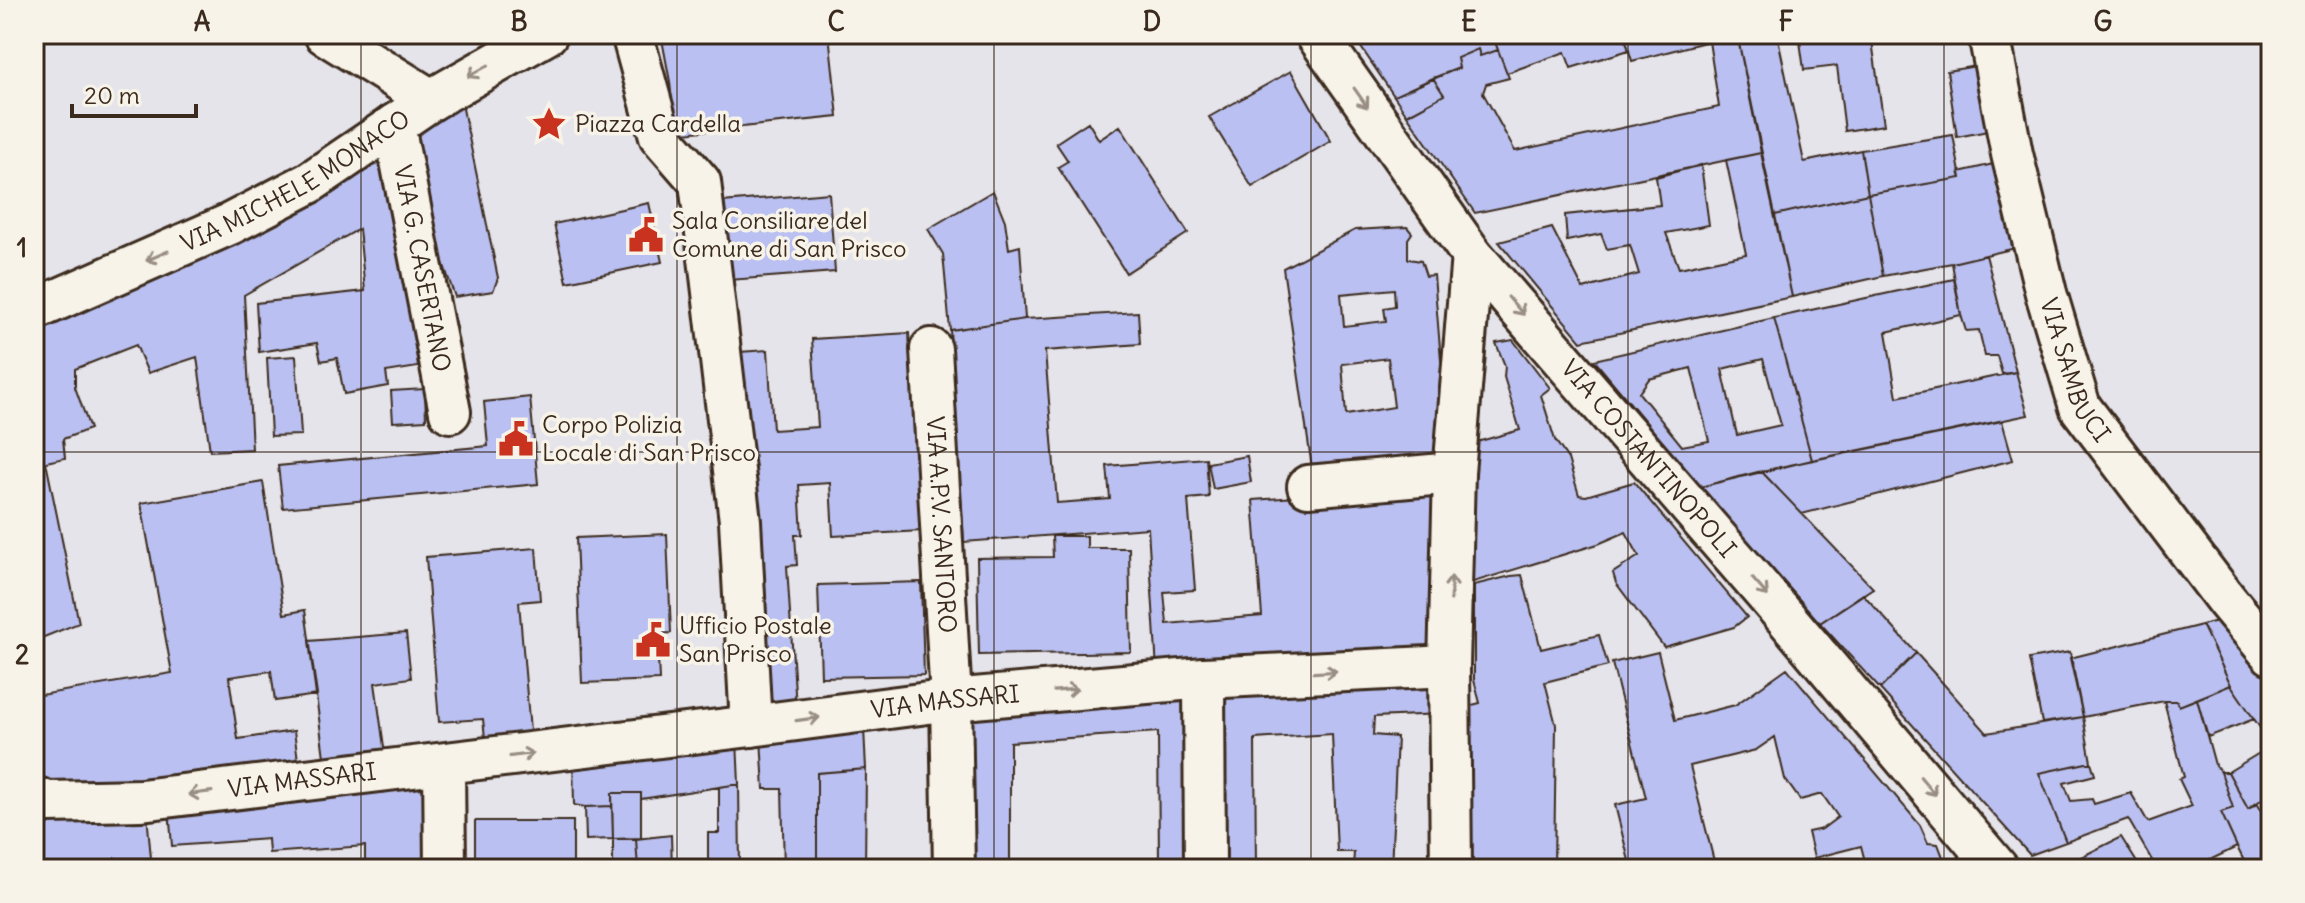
<svg xmlns="http://www.w3.org/2000/svg" width="2305" height="903" viewBox="0 0 2305 903" font-family="Delius,sans-serif">
  <rect width="100%" height="100%" fill="#e5e4eb"/>
  <filter id="ink" filterUnits="userSpaceOnUse"><feTurbulence type="fractalNoise" baseFrequency=".0125" numOctaves="2"/><feDisplacementMap in="SourceGraphic" scale="16" xChannelSelector="R" yChannelSelector="G"/><feConvolveMatrix kernelMatrix="1 2 1 2 8 2 1 2 1" color-interpolation-filters="sRGB"/></filter>
  <g filter="url(#ink)">
    <path fill="#bac1f2" stroke="#3b2a1e" stroke-width="2" fill-rule="evenodd" d="M661,34h168l9,83 -163,17 -5,-52z
      M1352,34h160l-17,8 3,8 -18,6 -2,-7 -21,9 2,10 -65,28z
      M1512,34h112l5,16 -58,18 -6,-16 -58,21 -12,-31z
      M1624,34h113l24,119 -286,60 -68,-98 37,-20 -11,-17 26,-10 -2,-10 21,-9 2,7 18,-6 11,28 -23,6 -3,9 32,58 204,-44 -10,-66 -77,20z
      M1737,34h40l27,128 57,-12 7,44 -93,21z
      M1799,34h72l13,91 -39,6 -8,-65 -33,4z
      M1982,65l11,65 -36,7 -10,-66z
      M1291,71l40,70 -79,46 -43,-70z
      M1433,78l11,17 -37,20 -13,-19z
      M461,99l37,179 -5,13 -38,6 -39,-112 -20,10 22,172 -32,5 2,14 -44,8 -7,-36 -16,3 -4,-18 -58,9 -3,-49 109,-12 -6,-62 -115,66 8,154 -42,2 -13,-94 -49,16 -12,-28 -61,24v18l15,42 -27,10 2,19 -19,4 33,161 -45,18v-49l2,-1 -2,-10v-252z
      M1088,122l11,18 21,-14 68,107 -62,40 -68,-106 10,-6 -12,-18z
      M1953,135l8,43 -93,16 -7,-44z
      M1761,153l31,144 -211,44 -82,-99 53,-14 31,61 56,-15 -9,-29 -23,4 -6,-15 -34,7 -2,-26 95,-10 -4,-28 45,-12 8,60 -43,8 13,35 67,-14 -20,-94z
      M2002,162l18,85 -68,16 -69,13 -15,-82 93,-16 -2,-6z
      M993,191l12,30 4,28 11,-3 5,73 -75,11 -7,-76 -15,-25z
      M829,193l6,79 -106,8 -7,-78z
      M1868,194l15,82 -91,21 -17,-82z
      M649,203l13,59 -95,20 -13,-58z
      M1407,227l5,6 -4,6v20l13,2 5,15 8,-1 7,86h6l-6,101 -128,13 -30,-207 72,-38zM1394,289l1,17 -11,2 2,13 -42,5 -3,-32zM1388,358l6,49 -48,8 -4,-51z
      M1986,255l30,117 -14,2 -5,-18h-12l-6,-26 -13,1 -5,-16 -9,-52z
      M1954,279l7,36 -75,17 11,65 119,-25 12,43 -216,45 -38,-142z
      M1138,312l2,32 -95,7 12,152 53,-4 -3,-33 99,-8 3,39 -21,2 7,91 -31,2 3,32 95,-8 -9,-116 184,-13 6,168 -286,15 -9,-142 -184,14 -14,-212 75,-11z
      M1774,318l38,142 -112,27 -106,-127zM1763,359l18,66 -44,10 -15,-66zM1691,368l18,73 -27,5 -43,-53 10,-14z
      M909,333l12,198 -88,5 -3,-53 -31,2 3,50h-7l2,30 -10,1 9,142 -35,2 -22,-358 29,-2 5,80 45,-3 -6,-88z
      M1513,340l37,48 -9,7 14,45 13,19 11,36 7,1 48,-14 113,135 -13,10 -70,20 -48,-64 -3,-10 26,-17 -13,-24 -28,12 -131,40 6,-141 47,-13 -16,-53 1,-11 -9,-23z
      M296,356l5,79 -30,1 -4,-78z
      M425,389l1,31 -33,2 -2,-31z
      M530,397l8,87 -255,24 -5,-42 210,-20 -4,-44z
      M2002,421l11,39 -211,54 -41,-43z
      M1247,456l4,26 -38,7 -5,-26z
      M1761,471l112,117 -53,35 -120,-136z
      M263,482l21,132 21,-4 12,85 -42,6 -4,-30 -42,6 9,62 56,-8 5,36 -55,13 -210,4v-88l138,-23 -31,-170z
      M667,534l4,99 -14,1 2,46 -77,3 -6,-145z
      M1052,536h35v12h42l2,104 -152,3 -2,-97 76,-1z
      M536,548l4,52 -21,2 12,141 -45,4 -3,-28 -44,3 -13,-165z
      M1522,575l19,74 58,-14 9,31 -63,16 11,43 -2,144h-90v-162l16,-4 -6,-23v-95l37,-9z
      M921,582l3,93 -103,2 -3,-92z
      M1863,594l53,59 -36,36 -60,-66z
      M2233,617l38,47v80l-40,-59 -29,-60z
      M2202,625l29,60 -52,21 -2,-5h-13l-81,16 -13,-59z
      M406,633l5,45 -36,5 11,78 -61,4 -16,-124z
      M1658,652l17,68 60,-15 52,-37 133,157 8,18 10,1 8,21 9,-1 2,5h-90l-6,-23 -47,12 -6,-26 14,-3 16,-12 -16,-23 -22,6 -15,-21 -10,-42 -19,13 -66,16 26,103h-85l-16,-64 31,-7 -34,-135z
      M2070,652l13,65 -41,6 -13,-64z
      M1916,653l71,80 96,-16 8,45 -52,11 27,69 -36,13 -150,-166z
      M1442,675v39l-68,3 -1,18 24,2 -6,132h-38l1,-17h-17l-5,-118 -77,5 1,130h-38l1,-177z
      M2231,685l23,34 -46,18 -11,-38z
      M1190,698l3,171h-124l90,-7 -1,-130 -148,10v127h-40v-155z
      M2197,699l18,66 6,7 12,36 -12,4 16,35 -46,22h-34l-29,-50 -62,23 -27,-69 52,-11 4,13 -31,8 7,18 21,-2 2,5 37,-11 17,29 44,-16 -13,-27 5,-2 -20,-76h13l2,5z
      M864,728l2,41 -49,4v96h-33l-2,-80h-18l-3,-51z
      M737,740l2,44 -98,15v-6h-29v13l-27,1 -11,-2 -1,-48z
      M2271,746v47l-23,16 -20,-37z
      M866,769l-1,100h-48v-96z
      M2221,772h7l20,37 10,-5 13,29v36h-23l-11,-22 -16,-35 12,-4z
      M425,778v91h-60v-23l-96,7 -1,-14 -96,7 -4,-49z
      M739,784l1,85h-32v-36h11v-46z
      M612,793h29v45l-28,1z
      M146,803l5,55h-36v11h-81v-63z
      M612,806l1,33 -27,1 -1,-33z
      M475,821h98v48h-98z
      M671,835l1,34h-34l-2,-30z
      M2121,837l20,32h-84z
      M613,839h23l2,30h-25z"/>
    <g fill="none" stroke-linecap="round" stroke-linejoin="round">
      <g stroke="#3b2a1e" stroke-width="46">
        <g id="street">
          <path d="M325,34l106,66"/>
          <path d="M632,34l28,102 40,46 40,339 11,205"/>
          <path id="s1" d="M1316,34l156,221 315,364 211,250"/>
          <path id="s2" d="M1989,34l23,120 34,139 34,114 147,194 44,53"/>
          <path id="s3" d="M394,125l56,287"/>
          <path id="s4" d="M34,310l196,-86 79,-41 122,-83 116,-66"/>
          <path id="s5" d="M931,349l20,351 3,169"/>
          <path d="M1308,486l146,-13"/>
          <path d="M1204,678l1,191"/>
          <path d="M444,764l1,105"/>
          <path id="s6" d="M34,797l14,5 93,-2 610,-74 200,-26 253,-22 245,-12"/>
          <path d="M1451,869l-2,-203 5,-193 18,-218"/>
        </g>
      </g>
      <use href="#street" stroke="#f7f3e8" stroke-width="40"/>
    </g>
    <defs><path id="oneway-shaft" d="M-6 0H5M1.5-3L5.5 0L1.5 3" fill="none" stroke-width="1.6" stroke-linecap="round" stroke-linejoin="round" transform="scale(2)"/></defs>
    <g stroke="#998e83">
      <use href="#oneway-shaft" transform="translate(478 71) rotate(151)"/>
      <use href="#oneway-shaft" transform="translate(1361 98) rotate(55)"/>
      <use href="#oneway-shaft" transform="translate(157 256) rotate(156)"/>
      <use href="#oneway-shaft" transform="translate(1516 306) rotate(49)"/>
      <use href="#oneway-shaft" transform="translate(1760 587) rotate(49)"/>
      <use href="#oneway-shaft" transform="translate(1451 588) rotate(-89)"/>
      <use href="#oneway-shaft" transform="translate(1325 672) rotate(-3)"/>
      <use href="#oneway-shaft" transform="translate(1066 690) rotate(-5)"/>
      <use href="#oneway-shaft" transform="translate(808 719) rotate(-8)"/>
      <use href="#oneway-shaft" transform="translate(522 755) rotate(-7)"/>
      <use href="#oneway-shaft" transform="translate(1928 786) rotate(50)"/>
      <use href="#oneway-shaft" transform="translate(200 793) rotate(173)"/>
    </g>
  </g>
  <path fill="none" stroke="#3b2a1e" stroke-width="2" stroke-opacity="0.55" d="M361,34v835M677,34v835M994,34v835M1311,34v835M1628,34v835M1944,34v835M34,452h2237"/>
  <defs>
    <g id="sight-bare" transform="scale(2.76)"><path d="M0-6L1.8-2.2L6-1.7L2.9 1.2L3.7 5.4L0 3.3L-3.7 5.4L-2.9 1.2L-6-1.7L-1.8-2.2Z" fill="#c8321e" stroke="#f7f3e8" stroke-width="2.5" paint-order="stroke"/></g>
    <g id="civic-bare" transform="scale(2.76)"><path d="M-.6-6.5H3V-4.5H.6V-3L4-1V1h2V6H-6V1h2V-1L-.6-3ZM-1.2 2.5V6h2.4V2.5Z" fill="#c8321e" stroke="#f7f3e8" stroke-width="2.5" paint-order="stroke"/></g>
  </defs>
  <g fill-rule="evenodd">
    <use href="#sight-bare" x="549" y="124"/>
    <use href="#civic-bare" x="646" y="235"/>
    <use href="#civic-bare" x="516" y="439"/>
    <use href="#civic-bare" x="653" y="640"/>
  </g>
  <g text-anchor="middle" stroke-width="7" stroke-linejoin="round" paint-order="stroke">
    <g font-size="24" fill="#3b2a1e" stroke="#f7f3e8" text-anchor="start">
      <text x="575" y="132">Piazza Cardella</text>
      <text x="672" y="229">Sala Consiliare del<tspan x="672" dy="28">Comune di San Prisco</tspan></text>
      <text x="542" y="433">Corpo Polizia<tspan x="542" dy="28">Locale di San Prisco</tspan></text>
      <text x="679" y="634">Ufficio Postale<tspan x="679" dy="28">San Prisco</tspan></text>
    </g>
    <g font-size="24" fill="#3b2a1e" stroke="#f7f3e8">
      <text dy="8" stroke="none"><textPath href="#s4" startOffset="292">VIA MICHELE MONACO</textPath></text>
      <text dy="8" stroke="none"><textPath href="#s3" startOffset="146">VIA G. CASERTANO</textPath></text>
      <text dy="8" stroke="none"><textPath href="#s2" startOffset="348">VIA SAMBUCI</textPath></text>
      <text dy="8" stroke="none"><textPath href="#s1" startOffset="540">VIA COSTANTINOPOLI</textPath></text>
      <text dy="8" stroke="none"><textPath href="#s5" startOffset="176">VIA A.P.V. SANTORO</textPath></text>
      <text dy="8" stroke="none"><textPath href="#s6" startOffset="918">VIA MASSARI</textPath></text>
      <text dy="8" stroke="none"><textPath href="#s6" startOffset="270">VIA MASSARI</textPath></text>
    </g>
  </g>
  <rect width="2305" height="903" fill="none" stroke="#f7f3e8" stroke-width="88"/>
  <path d="M72 104v12h124v-12" fill="none" stroke="#3b2a1e" stroke-width="4"/>
  <text x="84" y="104" font-size="24" fill="#3b2a1e" stroke="#f7f3e8" stroke-width="6" paint-order="stroke">20 m</text>
  <rect x="44" y="44" width="2217" height="815" fill="none" stroke="#3b2a1e" stroke-width="3"/>
  <g font-size="26" text-anchor="middle" font-weight="bold" fill="#3b2a1e">
    <text x="202" y="31">A</text>
    <text x="519" y="31">B</text>
    <text x="836" y="31">C</text>
    <text x="1152" y="31">D</text>
    <text x="1469" y="31">E</text>
    <text x="1786" y="31">F</text>
    <text x="2103" y="31">G</text>
    <text x="22" y="257">1</text>
    <text x="22" y="664">2</text>
  </g>
</svg>
